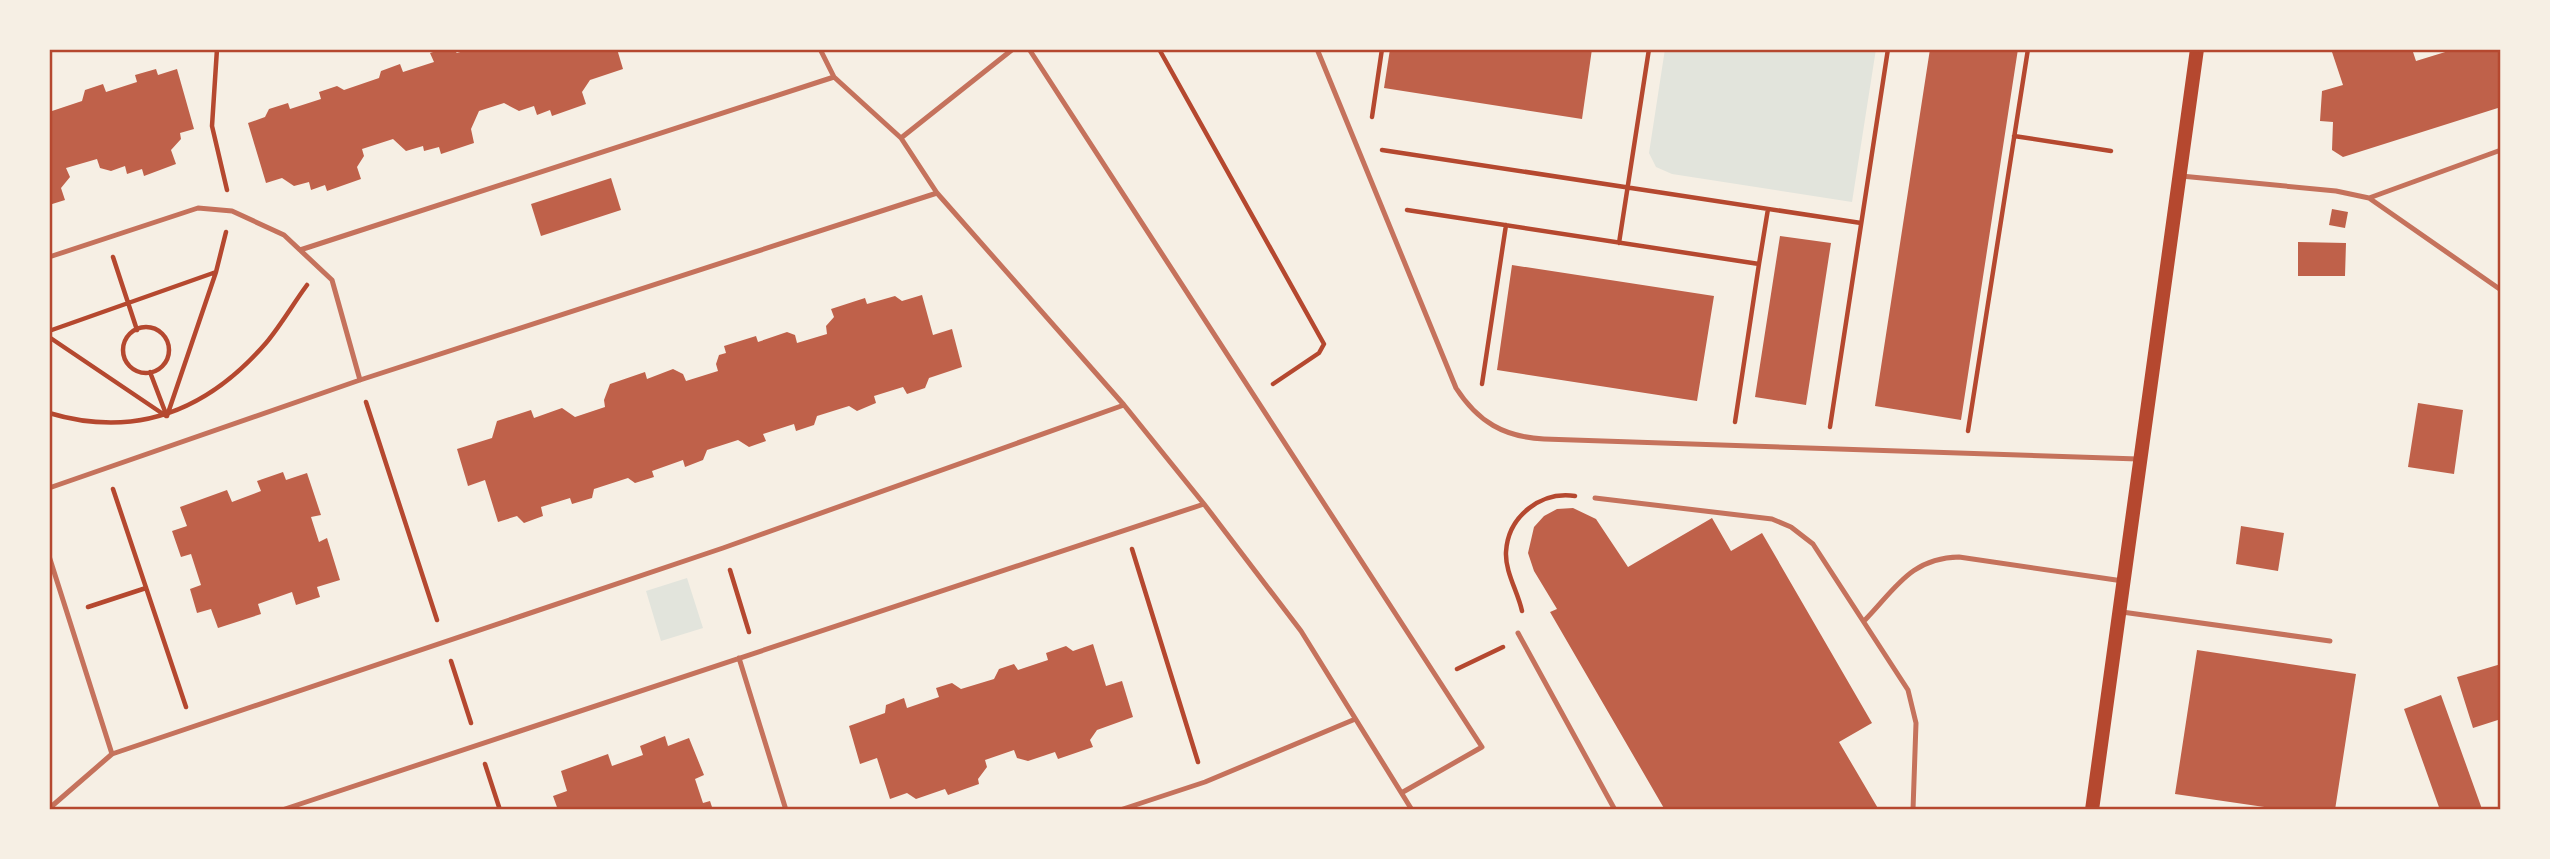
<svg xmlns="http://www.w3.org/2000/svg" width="2550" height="859" viewBox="0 0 2550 859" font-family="Georgia,serif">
  <rect width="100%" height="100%" fill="#f6efe4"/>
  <path fill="#e2e4dc" d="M1665,49h211l-24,153 -180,-28 -16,-7 -7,-14z
    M687,578l16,50 -42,13 -15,-50z"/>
  <path fill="#bf614a" d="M442,49h10l5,4 13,-4h147l6,20 -33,11 -8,12 4,12 -34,12 -2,-6 -13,5 -3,-9 -15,5 -15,-8 -25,8 -8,18 3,14 -33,11 -2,-7 -15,4 -1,-5 -17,5 -13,-12 -31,10 2,7 -7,11 4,12 -34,12 -2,-6 -14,5 -2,-8 -15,4 -12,-8 -16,5 -18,-60 17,-6 4,-8 19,-6 2,6 31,-10 -2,-7 18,-6 7,4 35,-12 2,-7 19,-7 3,8 31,-10 -4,-9z
    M1390,49h202l-10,70 -198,-31z
    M1930,49h88l-57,371 -86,-14z
    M2331,49h81l4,12 39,-12h46v58l-158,50 -11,-7 1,-28 -13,-1 2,-30 21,-6z
    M156,69l2,6 19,-6 17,60 -14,4 1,6 -10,11 5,14 -32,12 -2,-7 -15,5 -2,-8 -14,5 -11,-3 -3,-9 -31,9 4,9 -9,11 4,12 -16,5v-93l33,-11 3,-11 18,-6 3,8 31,-10 -2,-7z
    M611,178l10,32 -80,26 -10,-32z
    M2332,209l16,3 -3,16 -16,-3z
    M1780,236l51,7 -25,162 -51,-8z
    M2298,242l48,1 -1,33h-47z
    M1512,265l202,31 -17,105 -200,-31z
    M922,295l11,40 19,-6 10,38 -33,11 -4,10 -18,6 -4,-7 -29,9 2,7 -19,8 -8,-5 -32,10 -3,9 -18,6 -2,-7 -31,10 3,7 -17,6 -11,-7 -31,10 -4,10 -18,7 -2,-7 -31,11 2,6 -19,6 -7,-5 -34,11 -2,9 -20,6 -2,-6 -29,9 2,9 -19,7 -7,-7 -19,6 -13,-42 -17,6 -11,-37 35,-11 5,-17 34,-11 3,8 28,-10 13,9 30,-10 -1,-7 6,-16 35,-12 2,7 26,-10 10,5 3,7 32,-10 -2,-7 3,-9 7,-2 -2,-7 32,-10 2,6 29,-10 8,3 2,8 30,-9 -1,-8 8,-9 -3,-8 34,-11 2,6 28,-8 7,5z
    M2418,403l45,7 -9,64 -46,-7z
    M283,472l3,8 21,-7 14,42 -10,2 8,25 8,-4 13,42 -23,7 3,10 -24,8 -4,-13 -34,12 3,10 -43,14 -7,-19 -14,4 -7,-24 11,-4 -10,-31 -10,3 -9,-26 15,-5 -7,-19 47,-17 5,12 29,-11 -4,-10z
    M1573,508l23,11 32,48 84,-49 19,33 31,-18 110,190 -33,19 40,68h-214l-115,-198 7,-3 -23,-38 -6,-18 6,-26 10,-11 13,-7z
    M2241,526l43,7 -6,38 -42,-7z
    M1093,644l13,42 16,-5 11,36 -36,13 -7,10 3,7 -35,12 -3,-7 -27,9 -11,-3 -3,-8 -29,10 2,7 -9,12 1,5 -31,11 -3,-6 -29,10 -9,-6 -17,6 -13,-41 -17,6 -11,-38 36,-13 1,-8 18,-7 3,10 32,-11 -3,-9 16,-5 9,6 33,-10 5,-10 15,-5 4,6 30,-10 -2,-7 20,-7 7,5z
    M2197,650l159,24 -21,136h-50l-110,-16z
    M2501,664v55l-28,9 -16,-51z
    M2441,695l41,114 -3,1h-39l-36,-101z
    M665,736l3,10 21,-8 15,37 -9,4 8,24 7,-2 3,9h-155l-5,-14 14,-5 -6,-20 47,-17 4,12 31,-11 -3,-9z"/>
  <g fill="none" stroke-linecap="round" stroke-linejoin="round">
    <path stroke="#b5482f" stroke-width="4.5" d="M217,49l-5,77 15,64
      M1159,49l165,295 -5,9 -46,31
      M1372,117l10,-68
      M2014,136l97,15
      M1382,150l479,73
      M1407,210l352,54 -24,158
      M1619,243l30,-194
      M113,257l24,73
      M1759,264l9,-55
      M216,272l10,-40
      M123 350a23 23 0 1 1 46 0a23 23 0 1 1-46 0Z
      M49,331l167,-59 -49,144
      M49,337l117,79
      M150,372l16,42
      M1482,384l24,-159
      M366,402l71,218
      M49,413c87,26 159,-3 217,-70 15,-18 27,-39 41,-58
      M1830,427l58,-378
      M1968,431l60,-382
      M113,489l73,218
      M1132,549l66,213
      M730,570l19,62
      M88,607l58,-19
      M1522,611c-4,-19 -17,-39 -16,-59 2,-36 35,-61 69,-56
      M451,661l20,62
      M1457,669l46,-22
      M485,764l15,46"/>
    <path stroke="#c5725c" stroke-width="5" d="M1029,49l453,698 -79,45
      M1317,49l139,339c22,34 48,49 88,51l594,20
      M834,77l67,61 36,55 187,212 80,99 97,127 111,179
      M901,138l112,-89
      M2181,176l155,15 33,7 132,92
      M2369,198l132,-48
      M300,250l534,-173 -14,-28
      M49,257l149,-49 34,3 52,24 48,45 28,100
      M49,488l311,-108 577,-187
      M1595,498l177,21 19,8 22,17 95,146 8,33 -3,87
      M49,556l63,198
      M2122,612l208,29
      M1865,620c31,-32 46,-62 94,-63l164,24
      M1518,633l97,177
      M739,658l47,152
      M53,810l-1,-4 60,-52 611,-206 401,-143
      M282,810l922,-306
      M1120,810l85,-28 148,-62"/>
    <path stroke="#b5482f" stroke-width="14" d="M2092,810l105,-761"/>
  </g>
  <rect width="2550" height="859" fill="none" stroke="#f6efe4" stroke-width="102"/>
  <rect x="51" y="51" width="2448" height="757" fill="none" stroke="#b5482f" stroke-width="2.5"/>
</svg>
